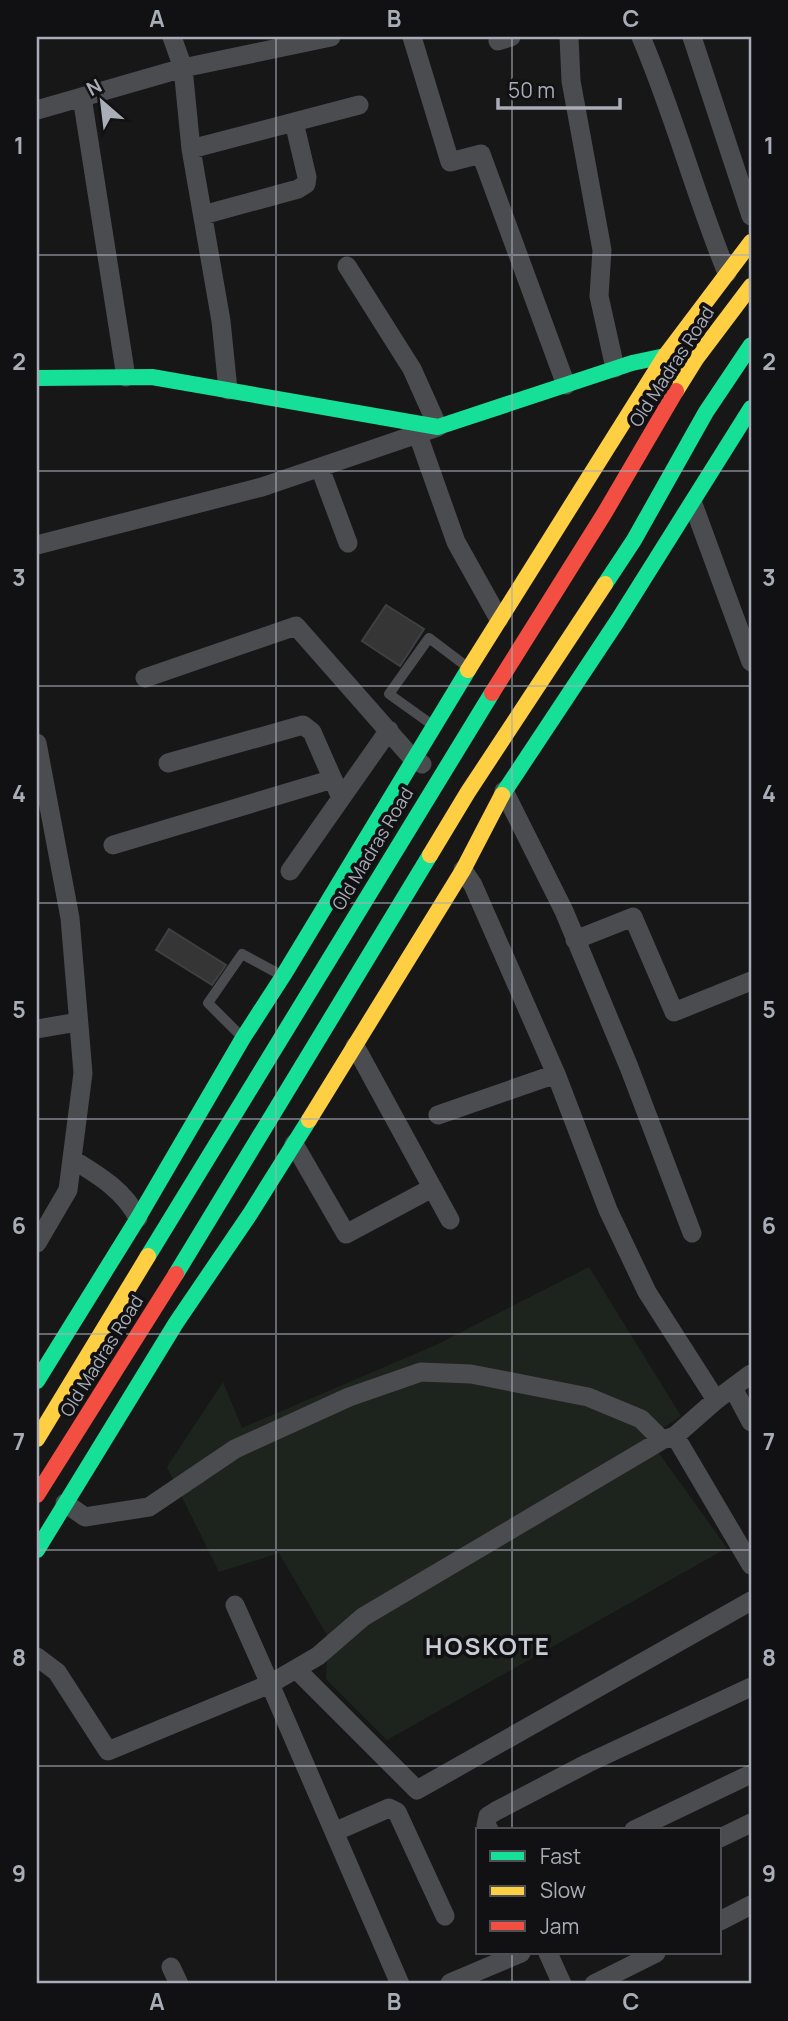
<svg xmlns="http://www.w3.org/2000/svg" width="788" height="2021" viewBox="0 0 788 2021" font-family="Manrope,sans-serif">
  <rect width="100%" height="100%" fill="#171717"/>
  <path fill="#1d241e" d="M589,1267l92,149 -33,22 79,110 -340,192 -61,-61 2,-42 -49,-84 -60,19 -52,-105 56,-85 19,46 194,-83z"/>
  <path fill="#353536" stroke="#3f4043" stroke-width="2" d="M386,605l38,24 -24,37 -38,-25z
    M169,929l57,36 -14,20 -56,-35z"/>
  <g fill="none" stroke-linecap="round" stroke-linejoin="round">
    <path stroke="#4b4c50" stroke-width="10" d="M431,724l-42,-30 40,-56 37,28
      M242,1037l-34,-34 34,-49 39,21"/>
    <path stroke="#4b4c50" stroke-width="19" d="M172,37l11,31 8,81 30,172 7,69
      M412,37l38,125 31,-8 85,231
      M569,37l2,44 31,169 -3,46 16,72
      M641,37c33,77 54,158 86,236
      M692,37l59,179
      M498,41l13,-4
      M82,97l44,280
      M37,110l146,-42 148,-31
      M191,149l168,-44
      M203,215l95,-26 8,-5 1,-7 -13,-55
      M418,435l38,107 43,77
      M320,468l28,75
      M693,504l58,158
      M37,545l225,-58 176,-60 -26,-58 -65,-103
      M145,678l151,-52 117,133 9,5
      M37,743l33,175 13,155 -15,117 -31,53
      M168,763l135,-38 9,7 29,66
      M504,791l60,120 65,156 63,166
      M113,845l220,-66
      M463,870l10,15 83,189 52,136 39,82 69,108 35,-26
      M290,871l99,-141
      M575,940l58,-23 41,95 77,-31
      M37,1029l41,-7
      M355,1046l95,174
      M438,1115l118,-41
      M294,1144l52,90 86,-46
      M72,1159c26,16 52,31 66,59
      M733,1388l18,34
      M675,1436l76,129
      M65,1503l20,14 64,-10 86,-58 114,-52 72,-25 50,2 117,23 53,22 21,21
      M235,1605l35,79 48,-28 45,-39 299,-177 13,-4 41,-36
      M37,1657l20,15 51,79 162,-67 130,300
      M296,1669l121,121 334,-189
      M489,1830l-3,-5 2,-9 8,-5 92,-48 163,-76
      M634,1830l117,-56
      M334,1832l55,-24 8,4 48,104
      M720,1838l31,-15
      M720,1921l31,-16
      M548,1953l14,31
      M171,1967l8,17
      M450,1983l71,-30
      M594,1984l62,-31"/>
    <path stroke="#16e098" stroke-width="16" d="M37,378l115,-1 286,50 194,-64 33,-7 11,1
      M605,584l29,-44 72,-128 45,-67
      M502,795l116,-175 133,-212
      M148,1256l344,-563
      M176,1274l254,-419
      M37,1381l101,-163 105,-180 40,-62 185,-306
      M37,1550l139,-227 74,-109 59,-94"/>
    <path stroke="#ffcf43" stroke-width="16" d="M676,391l20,-32 55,-73
      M468,670l197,-314 86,-114
      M430,855l38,-63 137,-208
      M309,1120l154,-250 39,-75
      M37,1439l111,-183"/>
    <path stroke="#f24e42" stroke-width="16" d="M492,693l112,-179 72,-123
      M37,1495l139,-221"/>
  </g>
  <path fill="none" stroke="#a8adb8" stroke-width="2" stroke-opacity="0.55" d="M276,37v1947M512,37v1793M37,255h714M37,471h714M37,686h714M37,903h714M37,1119h714M37,1334h714M37,1550h714M37,1766h714M512,1953v31"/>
  <g text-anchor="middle" stroke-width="7" stroke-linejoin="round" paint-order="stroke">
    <g font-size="18" fill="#a8adb8" stroke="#111113">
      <text transform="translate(672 367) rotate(-57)" y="6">Old Madras Road</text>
      <text transform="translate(373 849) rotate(-59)" y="6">Old Madras Road</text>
      <text transform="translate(102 1356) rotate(-58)" y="6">Old Madras Road</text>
    </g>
    <g font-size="24" font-weight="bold" letter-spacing="2" fill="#c9ccd4" stroke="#111113">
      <text x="488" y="1655">HOSKOTE</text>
    </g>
  </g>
  <rect width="788" height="2021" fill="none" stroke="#111113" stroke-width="77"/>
  <rect x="476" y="1828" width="245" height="126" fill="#111113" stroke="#4d4f55" stroke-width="2"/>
  <rect x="490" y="1851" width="35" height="10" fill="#16e098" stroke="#4d4f55" stroke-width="2"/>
  <text x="540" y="1864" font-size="21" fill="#a8adb8">Fast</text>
  <rect x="490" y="1886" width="35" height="10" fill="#ffcf43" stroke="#4d4f55" stroke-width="2"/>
  <text x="540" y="1898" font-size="21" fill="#a8adb8">Slow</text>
  <rect x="490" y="1921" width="35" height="10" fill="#f24e42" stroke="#4d4f55" stroke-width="2"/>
  <text x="540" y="1934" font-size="21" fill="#a8adb8">Jam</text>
  <g transform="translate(102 102) rotate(332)" stroke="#111113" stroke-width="5" paint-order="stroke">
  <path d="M0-5L12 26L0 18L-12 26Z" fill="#a8adb8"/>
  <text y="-10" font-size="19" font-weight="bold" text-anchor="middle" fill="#a8adb8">N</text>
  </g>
  <path d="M498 98v10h122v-10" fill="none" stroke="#a8adb8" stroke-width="3.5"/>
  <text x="508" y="98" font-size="21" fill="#a8adb8" stroke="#111113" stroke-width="5" paint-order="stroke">50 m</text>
  <rect x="38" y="38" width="712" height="1944" fill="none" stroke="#a8adb8" stroke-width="2.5"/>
  <g font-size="23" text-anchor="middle" font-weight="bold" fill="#a8adb8">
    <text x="157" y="27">A</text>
    <text x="394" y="27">B</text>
    <text x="631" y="27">C</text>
    <text x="19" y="154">1</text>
    <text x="769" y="154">1</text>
    <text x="19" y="370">2</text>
    <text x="769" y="370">2</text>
    <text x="19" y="586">3</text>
    <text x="769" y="586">3</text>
    <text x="19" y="802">4</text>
    <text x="769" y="802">4</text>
    <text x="19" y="1018">5</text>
    <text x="769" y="1018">5</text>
    <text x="19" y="1234">6</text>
    <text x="769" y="1234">6</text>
    <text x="19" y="1450">7</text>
    <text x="769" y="1450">7</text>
    <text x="19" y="1666">8</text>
    <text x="769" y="1666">8</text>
    <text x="19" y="1882">9</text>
    <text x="769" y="1882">9</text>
    <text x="157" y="2010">A</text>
    <text x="394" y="2010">B</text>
    <text x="631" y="2010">C</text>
  </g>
</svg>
